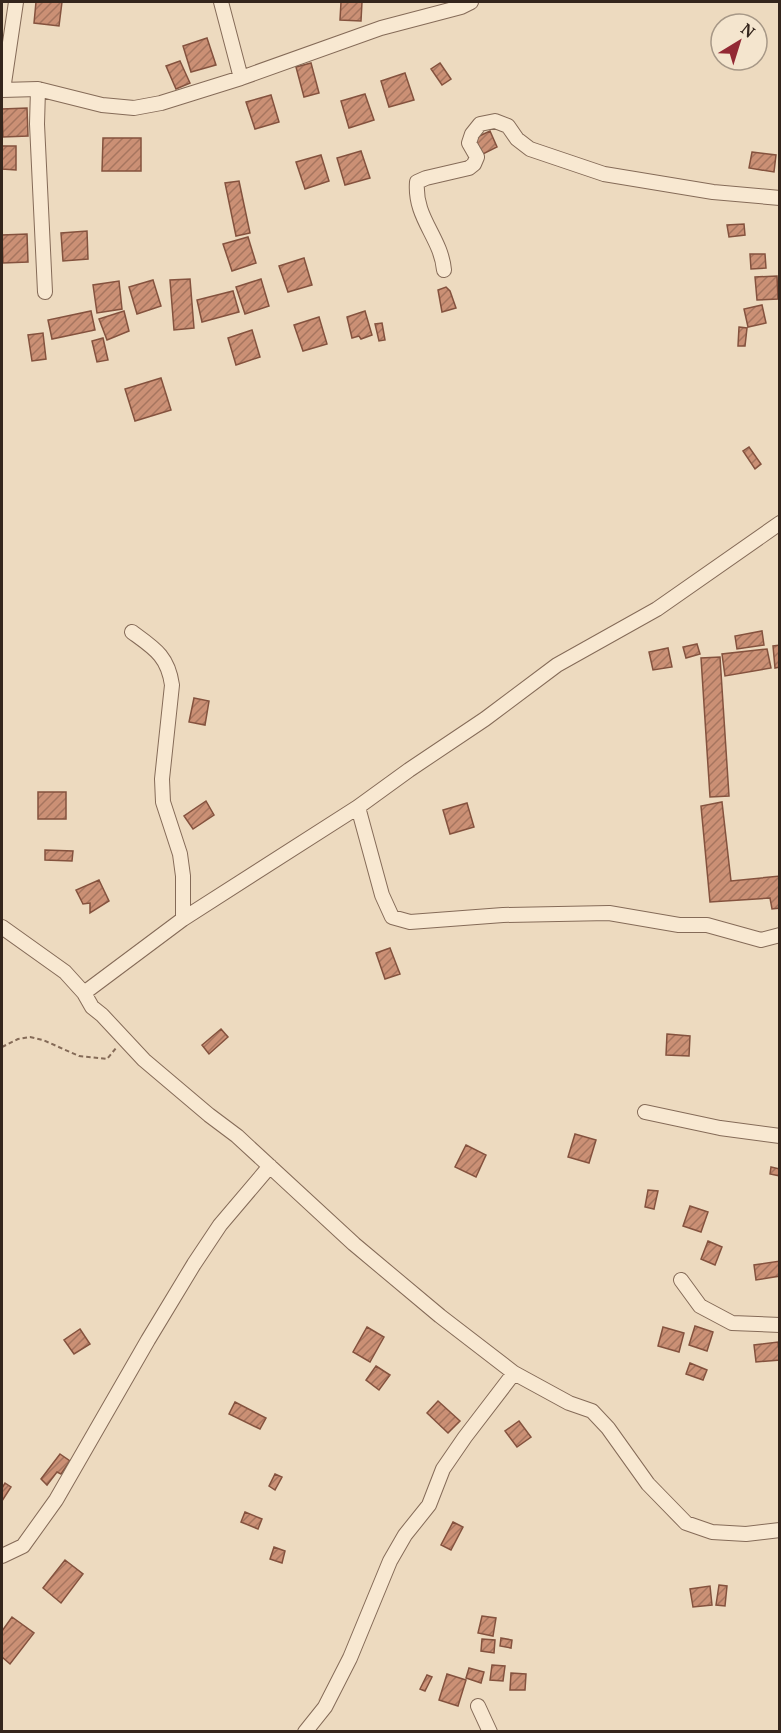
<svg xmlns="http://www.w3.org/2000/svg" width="781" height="1733" viewBox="0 0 781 1733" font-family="'PT Serif',serif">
  <defs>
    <pattern id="building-hatch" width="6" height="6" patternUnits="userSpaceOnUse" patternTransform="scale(1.5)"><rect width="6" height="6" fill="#cb9075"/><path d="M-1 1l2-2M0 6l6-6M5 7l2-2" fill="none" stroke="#a6755f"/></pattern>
  </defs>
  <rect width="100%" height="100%" fill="#eddabf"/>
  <path fill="url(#building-hatch)" stroke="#84523e" stroke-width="1.5" d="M36,2h26l-3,24 -25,-3z
    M341,2h21l-1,19 -21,-1z
    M207,38l9,27 -25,7 -8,-26z
    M180,61l10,22 -14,6 -10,-23z
    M311,63l8,30 -15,4 -8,-30z
    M440,63l11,16 -9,6 -11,-16z
    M405,73l9,27 -25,7 -8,-26z
    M365,94l9,26 -25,8 -8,-27z
    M271,95l8,27 -24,7 -9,-27z
    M27,108l1,28 -25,1 -1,-28z
    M490,131l7,16 -16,8 -6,-17z
    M103,138h38v33h-39z
    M2,146h14v24l-14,-1z
    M361,151l9,27 -25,7 -8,-27z
    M752,152l24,3 -2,17 -25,-4z
    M321,155l8,26 -24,8 -9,-27z
    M239,181l11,52 -14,3 -11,-53z
    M744,224l1,11 -16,2 -2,-12z
    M87,231l1,28 -25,2 -2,-28z
    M27,234l1,28 -25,1 -1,-28z
    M248,237l8,26 -24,8 -9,-27z
    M750,254h15l1,14 -15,1z
    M304,258l8,27 -24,7 -9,-26z
    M777,276l1,23 -21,1 -2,-23z
    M190,279l4,49 -20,2 -4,-50z
    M261,279l8,27 -24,8 -9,-27z
    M153,280l8,26 -24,8 -8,-27z
    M119,281l3,28 -25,4 -4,-28z
    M446,287l4,4 6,17 -14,4 -4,-22z
    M233,291l6,21 -37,10 -5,-22z
    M762,305l4,18 -18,4 -4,-18z
    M91,311l4,19 -43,9 -4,-19z
    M124,311l5,20 -22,9 -8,-21z
    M365,311l7,24 -11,4 -2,-3 -7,2 -5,-21z
    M319,317l8,27 -24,7 -9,-26z
    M382,323l3,17 -6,1 -4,-17z
    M739,327l8,1 -2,18h-7z
    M252,330l8,27 -24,8 -8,-27z
    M43,333l3,26 -14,2 -4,-26z
    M103,338l5,22 -11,2 -5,-21z
    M161,378l10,32 -36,11 -10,-32z
    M749,447l12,17 -6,5 -12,-18z
    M762,631l2,14 -27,4 -2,-13z
    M697,644l3,10 -14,4 -3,-11z
    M780,645v22l-5,1 -2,-22z
    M668,648l4,19 -19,3 -4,-18z
    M767,649l4,19 -46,8 -3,-22z
    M720,657l9,139 -19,1 -9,-139z
    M194,698l15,3 -4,24 -16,-3z
    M38,792h28v27h-28z
    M206,801l8,14 -21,14 -9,-13z
    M722,802l9,79 49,-5v32l-8,1 -2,-11 -60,4 -9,-96z
    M467,803l7,24 -24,7 -7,-24z
    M45,850l28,1 -1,10 -27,-1z
    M99,880l10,21 -19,12v-10l-7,1 -7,-14z
    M390,948l10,26 -15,5 -9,-26z
    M221,1029l7,8 -19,17 -7,-9z
    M667,1034l23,2 -1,20 -23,-1z
    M575,1134l21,6 -7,23 -21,-6z
    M466,1145l20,10 -10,22 -21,-10z
    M771,1167l9,2v7l-10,-2z
    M648,1190l10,1 -4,18 -9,-2z
    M690,1206l18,6 -7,20 -18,-6z
    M708,1241l14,6 -7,18 -14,-6z
    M780,1261v15l-24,4 -2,-15z
    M695,1326l18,6 -6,19 -18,-6z
    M367,1327l17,10 -14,25 -17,-10z
    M663,1327l21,6 -5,19 -21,-6z
    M80,1329l10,15 -16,10 -10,-14z
    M778,1342l2,18 -24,2 -2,-17z
    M690,1363l17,7 -4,10 -17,-6z
    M376,1366l14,9 -11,15 -13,-10z
    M438,1401l22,20 -12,12 -21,-20z
    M235,1402l31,16 -6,11 -31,-15z
    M519,1421l12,16 -14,10 -12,-16z
    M60,1454l10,7 -9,13 -4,-2 -10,13 -6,-6z
    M275,1474l7,3 -7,13 -6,-4z
    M5,1483l6,4 -9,14v-13z
    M245,1512l17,7 -4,10 -17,-7z
    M453,1522l10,5 -12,23 -10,-5z
    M274,1547l11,4 -3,12 -12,-4z
    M65,1560l18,14 -22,29 -18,-15z
    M719,1585l8,1 -2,20 -9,-1z
    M710,1586l2,19 -19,2 -3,-18z
    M482,1616l14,2 -3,18 -15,-3z
    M12,1617l22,16 -24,31 -8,-7v-26z
    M501,1638l11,2 -1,8 -11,-2z
    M482,1639l13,1 -1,13 -13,-2z
    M492,1665l13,1 -2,15 -13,-1z
    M469,1668l15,4 -3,11 -15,-5z
    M511,1673l15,1 -1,16h-15z
    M447,1674l19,6 -8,26 -19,-6z
    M427,1675l5,2 -7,14 -5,-2z"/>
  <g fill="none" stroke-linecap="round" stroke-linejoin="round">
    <g stroke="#856b58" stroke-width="16">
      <path id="minor" d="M221,2l20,76
        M38,89l-1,35 8,168
        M2,90l36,-1 64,16 32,3 27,-5 80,-25 140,-50 80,-21 10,-5
        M3,90l13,-88
        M444,270c-3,-33 -30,-52 -27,-88l9,-4 43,-10 5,-4 3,-7 -8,-14 3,-9 8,-10 15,-3 13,5 9,13 13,10 74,25 109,18 67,6
        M132,632c22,16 36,24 40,53l-10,94 1,23 17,52 3,22v43
        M358,807l24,88 10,22 18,5 93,-7 106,-2 70,12h28l54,15 19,-5
        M2,927l63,45 19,21 8,14 10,8 42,45 65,55 28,21 117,108 86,72 74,57 55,30 23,8 16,17 40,56 38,39 26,9 34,2 34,-4
        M84,993l99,-74 175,-112 51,-37 76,-51 72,-54 100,-56 123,-86
        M645,1112l75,16 60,8
        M681,1280l19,26 32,17 48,2
        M2,1556l21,-10 33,-46 92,-160 46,-76 26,-39 50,-59
        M478,1706l12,26
        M305,1732l20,-25 25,-49 40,-97 15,-26 24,-30 14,-36 22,-32 49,-64"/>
    </g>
    <path stroke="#856b58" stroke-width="2" stroke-dasharray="4.5 3" stroke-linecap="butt" d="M2,1047l16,-8 12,-2 13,3 36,16 28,3 9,-11"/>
    <use href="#minor" stroke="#f8e8d1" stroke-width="14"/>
  </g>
  <rect width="781" height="1733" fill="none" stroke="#34251c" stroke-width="6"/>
  <g transform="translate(739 42) rotate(38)"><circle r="28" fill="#f4e5ce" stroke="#a79887" stroke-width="1.5"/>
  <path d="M0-4.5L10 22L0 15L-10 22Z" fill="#932934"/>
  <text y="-9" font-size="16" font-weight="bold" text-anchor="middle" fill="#34251c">N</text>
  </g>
</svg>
